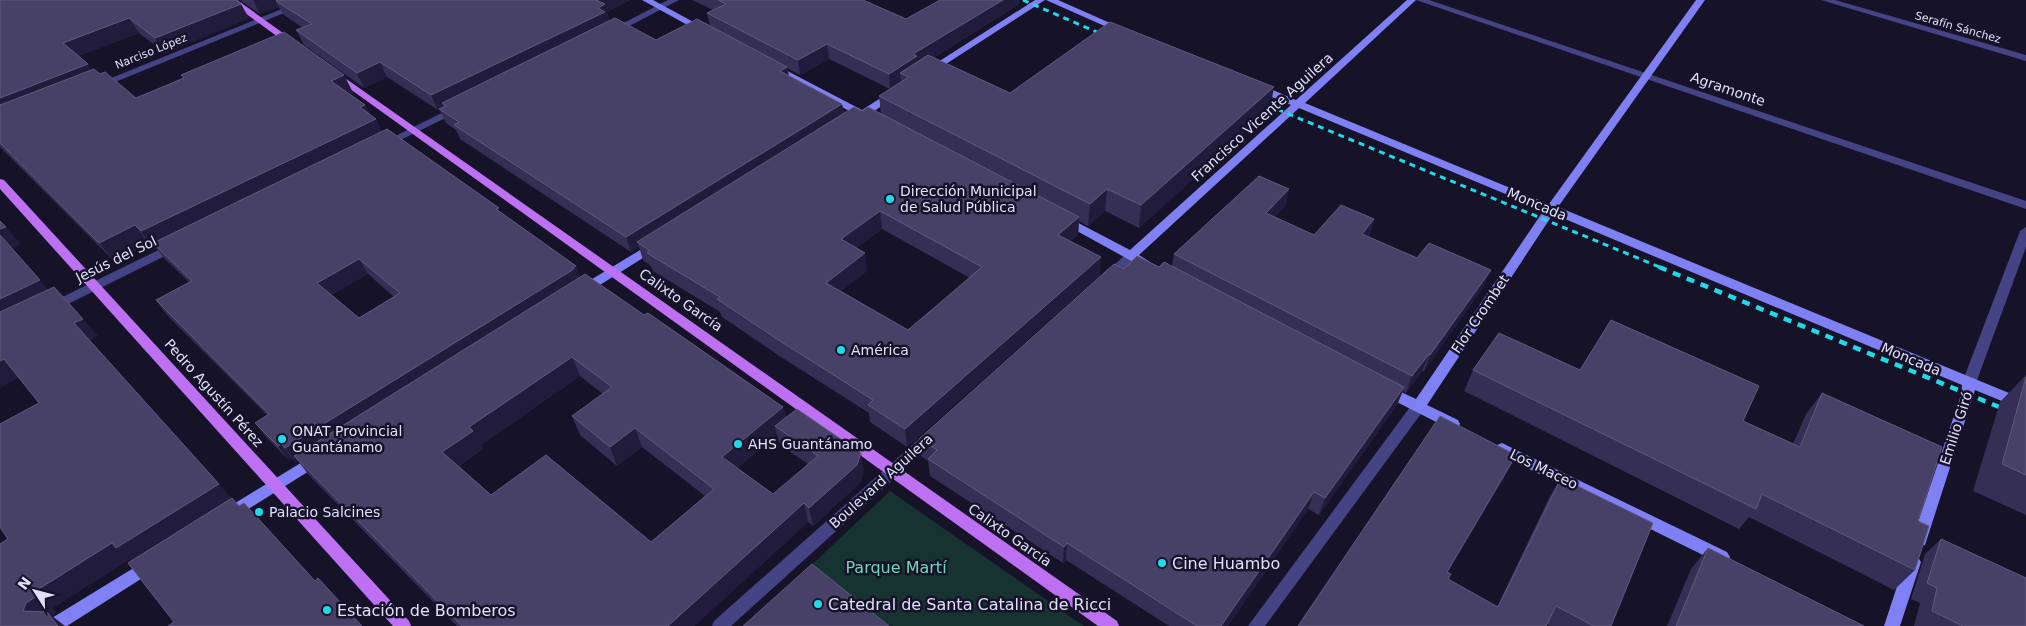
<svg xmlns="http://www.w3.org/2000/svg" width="2026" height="626" viewBox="0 0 2026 626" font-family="'DejaVu Sans',sans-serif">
  <rect width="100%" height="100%" fill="#161329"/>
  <path fill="#173331" d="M890,491l194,135h-337z"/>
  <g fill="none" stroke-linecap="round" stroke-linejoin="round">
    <path fill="#444383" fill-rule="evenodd" d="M304,0h12l-213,87 -4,1 -5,-3z
      M668,0h11l-63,33h-6l-2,-2z
      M1416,0h13l597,201v8z
      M1821,0h14l191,55v6z
      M456,106l5,3 -1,2 -72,35h-8l-1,-2z
      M2026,227v20l-50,136 -2,4h-10l-2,-4 58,-152z
      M175,242l4,1 2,3 -2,3 -123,61h-8l-2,-3 2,-3z
      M1131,252l6,4 -2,3 -24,22h-8l-2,-3 2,-3 24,-22z
      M1418,402l5,1 2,4 -2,4 -158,215h-17l165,-223z
      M933,430l5,1 2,4 -2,4 -207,187h-19l2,-5 214,-190z"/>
    <path fill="#7f80f3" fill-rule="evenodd" d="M642,0h11l57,31 -5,3 -3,-1z
      M1035,0h10l-113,73 -3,1 -5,-3z
      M1046,0h12l68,30 -2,2h-6z
      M1407,0h9l-111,103 244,101 147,-204h9l-147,207 468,193v11l-51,-21 -50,155 -5,1 -5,-1 -3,-5 49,-145 1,-10 -409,-171 -126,191 31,15 2,4 -2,4 -5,1 -5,-1 -67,-34 -2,-4 2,-4 5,-1 30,14 128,-189 -245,-102 -160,147 17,11 -2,3h-8l-89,-49 2,-3h8l63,33 161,-145 -38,-16v-4h8l35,15z
      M774,64l88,46 28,-18 4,-1 5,3 -29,20v4l-12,2 -5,-3 2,-3 -84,-45 -2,-2z
      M655,241l4,1 2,3 -2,3 -72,45h-8l-2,-3 2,-3z
      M1502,443l225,109 3,5 -3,5 -5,2 -5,-2 -220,-109 -2,-4 2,-4z
      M317,453l5,2 2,4 -2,4 -85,53 -5,2 -5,-2 -2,-4 2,-4z
      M1913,555l5,2 3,5 -21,64h-16l21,-64 3,-5z
      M150,558l5,2 3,5 -3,5 -88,56h-22l2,-5z"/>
    <path fill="#bd70f1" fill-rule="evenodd" d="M227,0h10l60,43 -2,2h-6z
      M335,71l782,550 2,5h-21l-766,-550 -2,-2z
      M0,179l4,1 405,441 2,5h-18l-393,-437z"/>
    <path stroke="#1ddbe9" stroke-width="3" stroke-dasharray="6 5" stroke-linecap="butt" d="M1023,0l85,37
      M1257,101l405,167"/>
    <path stroke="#1ddbe9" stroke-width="4.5" stroke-dasharray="8 7" stroke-linecap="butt" d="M1659,267l367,151"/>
  </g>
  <path fill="#352e55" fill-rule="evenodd" d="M0,0l249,18 -84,35 -26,-20 -61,23 10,8 3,6 9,4 36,24 47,-20 -2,-3h163l9,18 -3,1 15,11 5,9 12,17 118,81 76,54 4,11 64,38 139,92 3,11 78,54 -4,11 -47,43 -5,-4 -114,104h-237l-149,-152 -10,-13 -2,1 -4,-4 -3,2 -23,-23 -11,-14 12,-8 -100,-100 -11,-15 33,-18 -25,-24 -8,-10 -2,1 -5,-5 -35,17 -114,-114zM368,274l26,23 -35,21 -28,-23zM580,376l23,18 -31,22 8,19 37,31 25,-19 63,49 -54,46 -160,-47 -32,-29 24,-17 -2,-4zM777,435l3,10 28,19 -35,30 -36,-26z
    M240,0h390l-23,12 2,7 -1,1v1l48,19 54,-14 -3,-13 6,-3 -21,-10h171l43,19 113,-15 -86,54 77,35 260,16 -131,119 -34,-17 -17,15 -9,-5 -1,14 -8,7 30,33 -193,172 -37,-25 -1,-9 -88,-56 -59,-40 -2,-5 -67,-41 -2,-5 -8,-6 -4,-13 -8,5 -171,-113 -4,-9 -10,-7 -6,-13h-2l-51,-33 -23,11 -60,-43 -8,-15 7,-2 -19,-13 -5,-8 -19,7zM829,59l61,30 -11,7 2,18 -19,-3 -18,2 -2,-9 -53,-28 -2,-8 13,7zM882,229l88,49 -62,52 -67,-39 26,-20 -11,-23z
    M1289,189l-4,17 -11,11 40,18 60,-16 -5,18 115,49 -60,85h-2l-16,22 -3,-2 -6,14 -78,110 -11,-6 -80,117h-59l-103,-66 -3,3 -133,-87 -2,-15 -7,-5 -2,-17 205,-170 48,-3 2,-12z
    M1473,370l270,51 50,23 13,-30 16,-21 96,128 -3,49 -21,20 -145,-73 -10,12 -275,-138z
    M2026,375v140l-53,-24 27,-89z
    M1516,455l-9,18 -59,99v7l49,28 53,-111 11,-18 50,148h-61l-3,-2 -249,2z
    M1941,539l85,87h-112l6,-23 -9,-4 14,-45z
    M1708,548l156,78h-197l24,-57z"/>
  <path fill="#211b3c" d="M253,0h46l-23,1 3,6 -19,7z
    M597,0h33l-23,12 2,7 -1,1 2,7 -168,76 2,5 -6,2 -7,-15z
    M1003,0h16v4l-101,63 -18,6 1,9 -11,7 -1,-15 24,-20z
    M241,4l8,14 -84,35 -10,-15z
    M129,18l10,15 -66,25 -10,-15z
    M827,44l2,15 -29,16 -2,-15z
    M380,62l7,15 -23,11 -7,-15z
    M88,64l10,15 -98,39v-20z
    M787,67l3,14 -10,-10z
    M344,75l9,18 -13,6 -9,-18z
    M1274,87l-4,22 -131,119 2,-23z
    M842,104l2,14 -207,124 2,5 -8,5 -5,-15z
    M365,105l8,15 3,-1 9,18 -232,106 3,5 -2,1 -13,-18z
    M1107,189l-2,22 -17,15 2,-22z
    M1289,189l-4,17 -23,23 4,-16z
    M880,211l2,18 -39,28 -2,-18z
    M1079,217l-1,18 -21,18 1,-18z
    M1374,219l-5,17 -12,14 5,-16z
    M135,225l14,19 -35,17 -15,-18z
    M6,227l15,17 -10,5 -11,-13v-7z
    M865,253l2,18 -38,30 -3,-18z
    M1101,257l-1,18 -193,172 -2,-18z
    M359,259l9,15 -42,24 -9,-15z
    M576,266l6,15 -288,175 4,5 -2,1 -11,-14z
    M1491,270l-7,16 -60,85 6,-16z
    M40,280l15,18 -55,27v-26z
    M83,319l15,17 -9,5 -15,-18z
    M1429,354l-7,17 -16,22 6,-17z
    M572,357l8,19 -99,69 2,4 -30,21 -11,-18 27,-25z
    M4,359l16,18 -20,11v-27z
    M1404,387l-7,18 -78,110 6,-17z
    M783,407l5,19h-13l2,9 -49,41 -6,-19z
    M635,428l7,19 -25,19 -7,-19z
    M281,444l11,14 -3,2 -11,-14z
    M861,453l3,19 -4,11 -47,43 -4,-18z
    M1516,455l-9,18 -69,116 9,-17z
    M219,484l15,17 -101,64 -4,-5 -76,48 3,5 -4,3 13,10h-7l-35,-15 3,-8 8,-11 78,-49z
    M1314,492l-6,17 -80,117h-7z
    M804,503l4,19 -114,104h-26z
    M1067,543l-1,17 -3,3 1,-16z"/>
  <path fill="#474167" stroke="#605a7e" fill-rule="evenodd" d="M0,0h236l5,4 -86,34 -26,-20 -66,25 25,21 -88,34z
    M277,0h320h-1l9,4 -7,4 7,4 -174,83 -51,-33 -23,11 -61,-43 16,-6 -36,-23z
    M718,0h145l43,19 34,-19h63l-90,54 4,2 -28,18 -62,-30 -29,16 -91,-47 19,-9z
    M615,18l41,22 41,-21 90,48 -7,4 62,33 -216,133 -172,-112 5,-3 -20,-13 7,-3 -4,-3z
    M1110,22l164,65 -133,118 -34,-16 -17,15 -211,-108 30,-19 -9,-4 28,-18 82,38z
    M284,32l60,43 -13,6 34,24 -5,2 16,12 -235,112 -6,-6 -36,18 -99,-100v-38l94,-36 6,5 5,-2 31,26 48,-20 -3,-3z
    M854,107l8,4 6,-4 211,110 -21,18 43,22 -196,172 -37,-24 5,-5 -96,-61 -60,-40 3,-2 -73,-44 3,-2 -13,-9zM880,211l102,56 -74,63 -82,-47 39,-30 -24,-14z
    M387,129l112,79 -3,1 80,57 -4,2 2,1 -289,179 -4,-4 -3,2 -23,-23 14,-9 -113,-114 36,-19 -39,-38zM359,259l41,34 -41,25 -42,-35z
    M1259,176l30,13 -23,24 48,22 27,-30 33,14 -12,15 55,24 12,-15 62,27 -61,85 -1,-1 -17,22 -238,-122z
    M0,221l6,6 -6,2z
    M0,235l40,45 -40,19z
    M1137,256l22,11 5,-5 240,125 -79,111 -11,-6 -93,134h-24l-130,-83 -3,4 -136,-88 9,-9 -18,-11 195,-175 10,5z
    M585,274l59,41 4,-2 135,94 -61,50 51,37 45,-38 -43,-30 22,-17 64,44 -4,12 -48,43 -5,-5 -136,123h-206l-168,-170zM572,357l40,30 -40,29 38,31 25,-19 79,61 -63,53 -105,-87 -55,40 -49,-43 31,-21 -4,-4z
    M54,287l29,32 -9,4 145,161 -103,64 -4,-5 -78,49 3,4 -11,7 -3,8 24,1 11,14h-58v-82l8,-5 -8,-12v-103l39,-21 -35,-44 -4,2v-49z
    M1611,320l148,66 -16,35 57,26 22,-54 120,54 -24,74 11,5 -14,44 -153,-76 -6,15 -283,-139 26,-37 81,37z
    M2026,377v98l-24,-11z
    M1440,416l76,39 -69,117 4,2 -3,5 50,28 63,-129 92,45 -42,103h-17l-38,-20 -10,20h-248z
    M232,498l7,8 5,-3 71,78 3,-3 44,48h-194l6,-4 -46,-59z
    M1941,539l85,39v48h-63l-31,-15 5,-23 -10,-5z
    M1708,548l156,78h-188z
    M812,564l77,62h-146z"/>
  <g fill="#1ddbe9" stroke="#161329" stroke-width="2">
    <circle cx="890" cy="199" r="5"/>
    <circle cx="841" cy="350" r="5"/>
    <circle cx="282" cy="439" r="5"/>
    <circle cx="738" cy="444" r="5"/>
    <circle cx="259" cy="512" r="5"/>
    <circle cx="1162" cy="563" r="5"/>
    <circle cx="818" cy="604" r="5"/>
    <circle cx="327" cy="610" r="5"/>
  </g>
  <g text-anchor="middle" stroke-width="5" stroke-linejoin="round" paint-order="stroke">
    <g font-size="11" fill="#e1dffc" stroke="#161329">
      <text transform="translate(1958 27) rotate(16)" y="4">Serafín Sánchez</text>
      <text transform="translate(151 51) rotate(-22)" y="4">Narciso López</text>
    </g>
    <g font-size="14" fill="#e1dffc" stroke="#161329">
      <text transform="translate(1728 89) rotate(19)" y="5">Agramonte</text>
      <text transform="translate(1262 117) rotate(-42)" y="5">Francisco Vicente Aguilera</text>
      <text transform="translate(1537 204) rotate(23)" y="5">Moncada</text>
      <text transform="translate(116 259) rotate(-26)" y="5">Jesús del Sol</text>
      <text transform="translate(681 300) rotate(35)" y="5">Calixto García</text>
      <text transform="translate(1480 314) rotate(-56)" y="5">Flor Crombet</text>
      <text transform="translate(1911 359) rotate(23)" y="5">Moncada</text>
      <text transform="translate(214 393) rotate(48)" y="5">Pedro Agustín Pérez</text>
      <text transform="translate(1956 428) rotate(-72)" y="5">Emilio Giró</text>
      <text transform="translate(1544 469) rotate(26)" y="5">Los Maceo</text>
      <text transform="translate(881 481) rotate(-42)" y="5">Boulevard Aguilera</text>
      <text transform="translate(1010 535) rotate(35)" y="5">Calixto García</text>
    </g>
    <g font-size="14" fill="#e1dffc" stroke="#161329" text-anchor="start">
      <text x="900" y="196">Dirección Municipal<tspan x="900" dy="16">de Salud Pública</tspan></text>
      <text x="851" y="355">América</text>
      <text x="292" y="436">ONAT Provincial<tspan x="292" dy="16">Guantánamo</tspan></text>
      <text x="748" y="449">AHS Guantánamo</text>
      <text x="269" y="517">Palacio Salcines</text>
    </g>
    <g font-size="16" fill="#e1dffc" stroke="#161329" text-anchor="start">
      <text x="1172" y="569">Cine Huambo</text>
      <text x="828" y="610">Catedral de Santa Catalina de Ricci</text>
      <text x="337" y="616">Estación de Bomberos</text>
    </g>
    <g font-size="16" fill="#70d6ba" stroke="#161329">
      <text x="896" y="573">Parque Martí</text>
    </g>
  </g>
  <g transform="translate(35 591) rotate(306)" stroke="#161329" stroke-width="4" paint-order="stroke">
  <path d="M0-4L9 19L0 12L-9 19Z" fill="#e1dffc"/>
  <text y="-8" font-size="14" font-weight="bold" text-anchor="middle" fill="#e1dffc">N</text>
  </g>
</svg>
